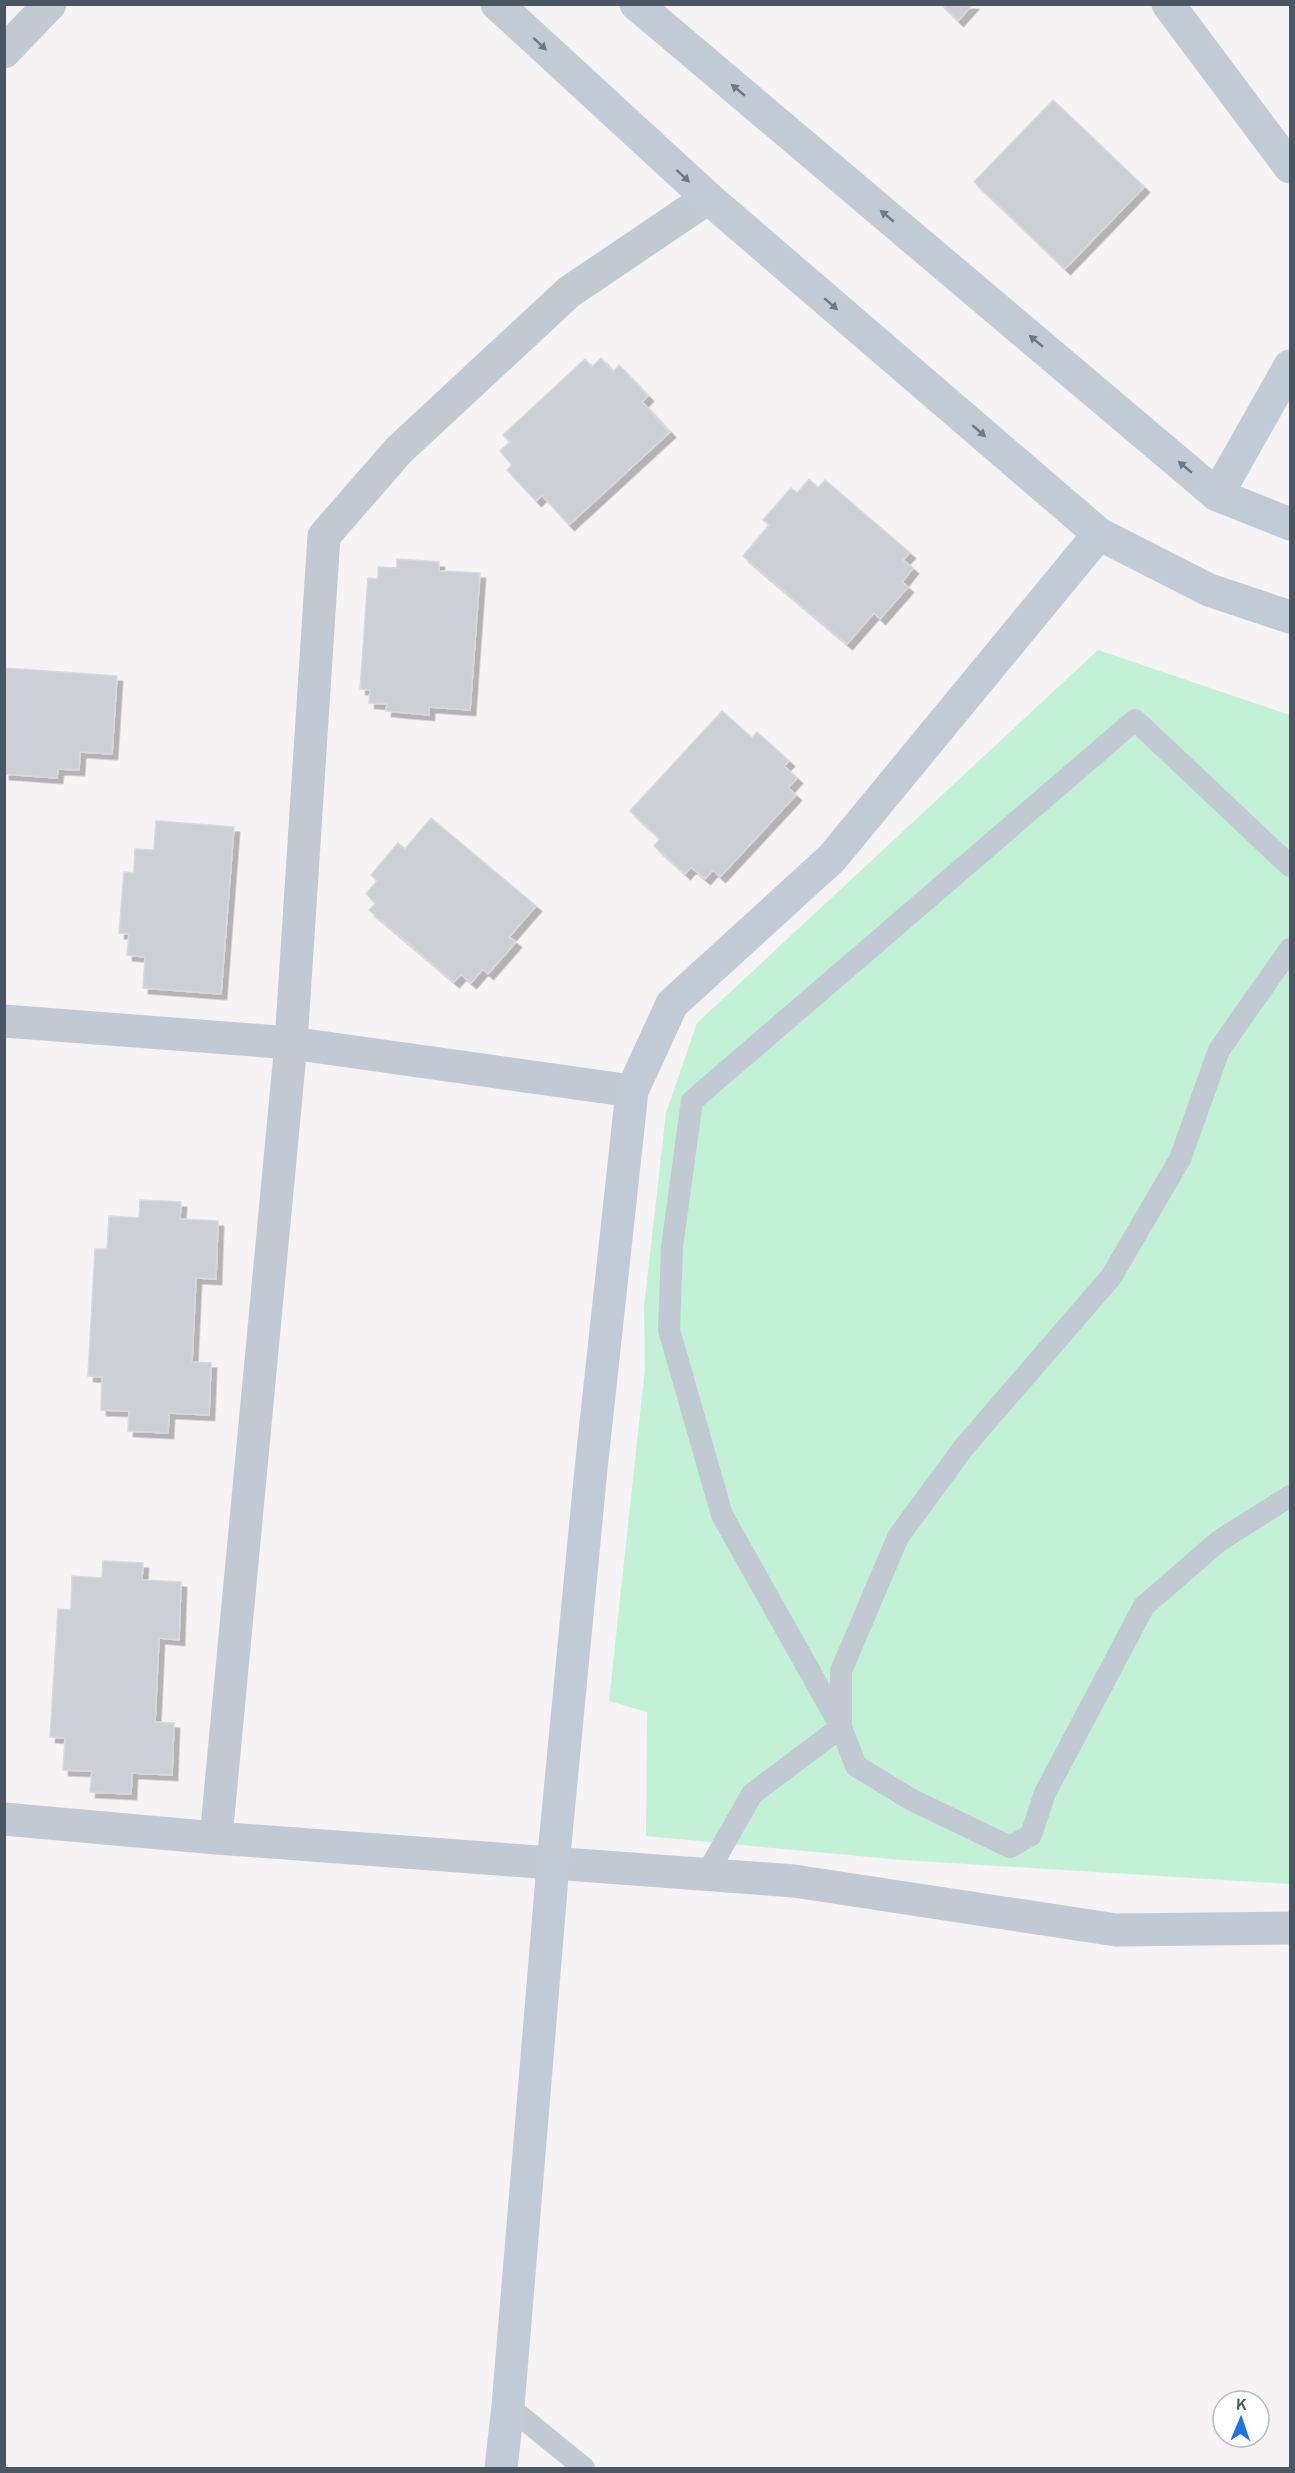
<svg xmlns="http://www.w3.org/2000/svg" width="1295" height="2473" viewBox="0 0 1295 2473" font-family="Overpass,sans-serif">
  <defs>
    <filter id="shadow"><feDropShadow dx="5.5" dy="5.5" stdDeviation="0" flood-color="#0004"/></filter>
  </defs>
  <rect width="100%" height="100%" fill="#f5f3f3"/>
  <path fill="#c3f1d5" d="M1098,650l192,65v1169l-388,-24 -256,-24 1,-124 -38,-11 36,-333 -1,-61 22,-194 31,-90z"/>
  <path fill="#cdcfd5" stroke="#d7d9de" stroke-width="1.5" filter="url(#shadow)" d="M941,4h32l-15,17z
    M1053,100l91,87 -79,82 -91,-87z
    M601,358l12,14 6,-7 29,31 -6,6 28,30 -101,93 -27,-30 -6,6 -29,-31 5,-5 -12,-14 10,-9 -7,-7 82,-76 7,8z
    M809,479l9,9 7,-8 85,73 -7,7 10,8 -11,14 6,5 -28,32 -6,-6 -27,31 -104,-88 26,-31 -6,-5 28,-32 6,5z
    M397,559l42,3v9l41,2 -10,137 -41,-3v8l-43,-4 1,-7 -18,-1 1,-13 -10,-1 8,-111 10,1v-12l19,1z
    M4,668l113,8 -5,78 -32,-2 -1,18 -21,-1 -1,9 -53,-4z
    M722,711l30,27 5,-6 32,29 -5,5 13,12 -9,10 8,7 -76,82 -7,-7 -8,9 -14,-12 -6,7 -31,-28 6,-7 -30,-28z
    M431,818l105,88 -27,31 7,5 -28,32 -5,-5 -12,14 -10,-9 -7,8 -85,-72 7,-7 -10,-9 11,-13 -6,-6 27,-32 7,6z
    M156,821l78,6 -13,167 -78,-6 2,-31 -18,-2 2,-21 -10,-1 5,-61 10,1 1,-24 19,1z
    M140,1200l41,2 -1,17 38,2 -2,58 -20,-1 -4,84 19,1 -2,52 -40,-2 -1,20 -40,-2 1,-20 -28,-1 1,-33 -14,-1 7,-127h12l2,-33 30,2z
    M103,1561l40,2 -1,17 39,2 -2,58 -20,-2 -4,84 19,1 -2,52 -40,-2 -1,21 -41,-2 2,-21 -29,-1 2,-32 -15,-1 8,-128 13,1 1,-34 30,2z"/>
  <g fill="none" stroke-linecap="round" stroke-linejoin="round">
    <path stroke="#c1cad2" stroke-width="22" d="M1290,866l-155,-146 -443,381 -20,146 -3,83 53,185 119,212 15,39 56,34 98,47 21,-12 14,-42 99,-187 75,-65 71,-45
      M841,1726v-55l57,-134 66,-90 147,-170 69,-118 39,-109 71,-101
      M706,1875l46,-81 89,-67
      M508,2406l76,62"/>
    <path stroke="#c1cad2" stroke-width="33" d="M4,52l46,-48
      M4,1021l287,22 341,48
      M4,1819l212,19 578,43 322,49 174,-2
      M216,1838l75,-795 33,-507 75,-86 170,-158 139,-94"/>
    <path stroke="#c1cbd6" stroke-width="33" d="M497,4l211,194 391,336 110,56 81,27
      M636,4l581,491 73,29
      M1168,4l122,163
      M1217,495l73,-129
      M501,2468l7,-62 45,-541 38,-396 41,-378 40,-87 160,-146 267,-324"/>
  </g>
  <defs><path id="oneway-solid" d="M-6-.8H1V-3.2L6.5 0L1 3.2V.8H-6Z" transform="scale(1.5)"/></defs>
  <g fill="#6e7984">
    <use href="#oneway-solid" transform="translate(540 44) rotate(43)"/>
    <use href="#oneway-solid" transform="translate(738 90) rotate(-140)"/>
    <use href="#oneway-solid" transform="translate(683 176) rotate(43)"/>
    <use href="#oneway-solid" transform="translate(887 216) rotate(-140)"/>
    <use href="#oneway-solid" transform="translate(831 304) rotate(41)"/>
    <use href="#oneway-solid" transform="translate(1036 341) rotate(-140)"/>
    <use href="#oneway-solid" transform="translate(979 431) rotate(41)"/>
    <use href="#oneway-solid" transform="translate(1185 467) rotate(-140)"/>
  </g>
  <rect width="1295" height="2473" fill="none" stroke="#4a5661" stroke-width="12"/>
  <g transform="translate(1241 2419) rotate(2)"><circle r="28" fill="#ffffff" stroke="#b7bbc0" stroke-width="1.5"/>
  <path d="M0-4.5L10 22L0 15L-10 22Z" fill="#1a73e8"/>
  <text y="-9" font-size="16" font-weight="bold" text-anchor="middle" fill="#4a5661">K</text>
  </g>
</svg>
